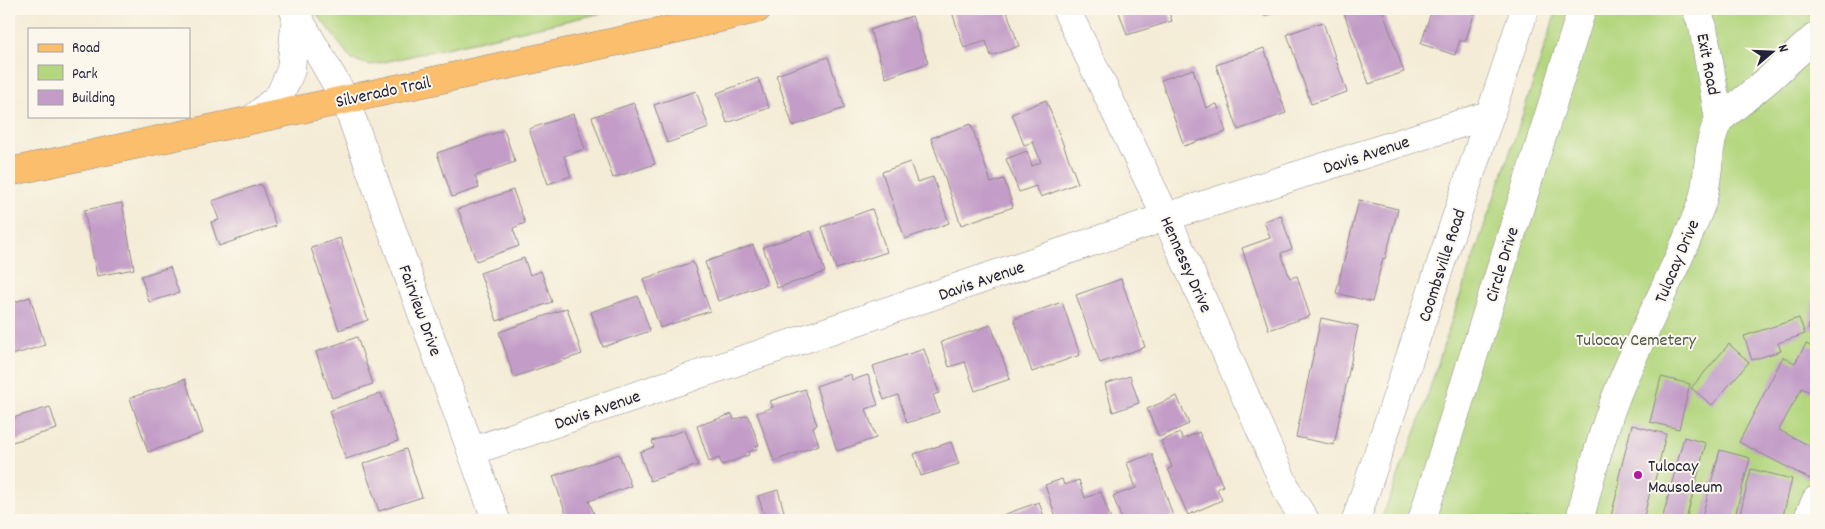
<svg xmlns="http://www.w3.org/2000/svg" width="1825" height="529" viewBox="0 0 1825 529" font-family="Dekko,sans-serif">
  <rect width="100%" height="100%" fill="#fbf7ec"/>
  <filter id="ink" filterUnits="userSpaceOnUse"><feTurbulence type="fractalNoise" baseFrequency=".02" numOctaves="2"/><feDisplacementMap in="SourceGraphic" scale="10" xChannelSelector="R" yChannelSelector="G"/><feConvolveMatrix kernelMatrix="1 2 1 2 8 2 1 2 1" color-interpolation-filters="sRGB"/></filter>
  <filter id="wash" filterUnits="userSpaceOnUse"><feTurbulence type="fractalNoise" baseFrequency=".0096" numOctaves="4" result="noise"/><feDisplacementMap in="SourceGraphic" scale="20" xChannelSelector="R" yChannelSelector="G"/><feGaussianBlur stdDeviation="1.12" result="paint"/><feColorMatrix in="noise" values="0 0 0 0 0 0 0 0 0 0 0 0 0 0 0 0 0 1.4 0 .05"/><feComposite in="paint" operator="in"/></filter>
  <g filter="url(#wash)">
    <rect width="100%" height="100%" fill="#f4ecd6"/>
    <path fill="#b3d67e" stroke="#6a7c5c" d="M313,9h306l-248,56 -19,-5z
      M1557,9h259v511h-435l38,-97 32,-101 66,-190z"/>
    <g id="blocks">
      <path fill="#c39dc8" d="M951,9h55l13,37 -28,10 -5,-15 -22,7z
        M1118,9h50l4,12 -45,14z
        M1261,9h25l-22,7z
        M1355,9h27l22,63 -35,12 -25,-71z
        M1432,9h44l-11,33 -5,-2 -5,15 -34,-11z
        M912,16l16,47 -42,15 -16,-48z
        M1323,22l24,70 -36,12 -24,-70z
        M1264,48l22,65 -48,17 -22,-65z
        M828,57l17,51 -52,18 -17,-51z
        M1193,69l13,39 11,-4 9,28 -42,14 -23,-66z
        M758,78l11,30 -42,15 -10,-30z
        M696,91l13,37 -42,15 -13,-38z
        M1046,100l32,83 -37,14 -5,-11 -17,6 -13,-33 21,-8 5,15 9,-4 -8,-20 -9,3 -12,-31z
        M634,103l21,61 -42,14 -21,-61z
        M573,114l12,35 -21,7 7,20 -23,8 -19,-55z
        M971,124l20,59 13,-4 9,28 -52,18 -30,-87z
        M504,130l11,32 -40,14 4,12 -27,9 -15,-44z
        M910,162l7,20 16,-5 16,46 -44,16 -23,-67z
        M261,184l15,42 -57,20 -8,-24 8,-2 -7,-19z
        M513,190l12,33 -12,5 6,18 -43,15 -18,-52z
        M1359,200l39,9 -13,50 -2,-1 -11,44 -36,-9z
        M122,203l12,66 -37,7 -13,-66z
        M872,209l15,43 -51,17 -14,-42z
        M1281,215l11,34 -11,4 9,25 7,-2 13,40 -41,14 -27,-82 28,-10 -6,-17z
        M811,231l14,41 -48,16 -14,-41z
        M340,238l28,82 -29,10 -28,-82z
        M753,245l14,39 -49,17 -13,-39z
        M524,258l6,17 11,-4 11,31 -55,19 -17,-48z
        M693,262l17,49 -50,17 -17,-49z
        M170,267l9,26 -30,9 -8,-26z
        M1121,279l24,68 -45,16 -24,-68z
        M638,296l12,35 -47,16 -12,-35z
        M30,297l15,48 -36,11v-52z
        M1813,299l3,1v30l-8,-1z
        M1062,302l18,53 -48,17 -18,-53z
        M567,308l15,46 -68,23 -15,-45z
        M1321,318l37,8 -24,119 -38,-8z
        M1799,318l6,16 -27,9 3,8 -29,9 -8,-24z
        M991,325l19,54 -35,12 -10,-29 -16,5 -8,-25z
        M357,337l16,47 -41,14 -16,-46z
        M1729,344l20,18 -37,43 -21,-17z
        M1806,344l10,5v46l-14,-7 -23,42 37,19v17l-6,13 -71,-37 44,-85 12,6z
        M924,349l15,44 -6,2 6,17 -32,11 -9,-28 -14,5 -11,-34z
        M851,374l1,6 16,-5 10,30 -12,4 10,29 -39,13 -21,-65z
        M1130,376l9,27 -26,9 -8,-28z
        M1661,377l29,7 -11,45 -29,-7z
        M185,379l18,54 -55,19 -18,-54z
        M805,389l12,36 -4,2 6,18 -45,16 -17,-48 16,-6 -3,-6z
        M381,393l17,48 -52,18 -17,-48z
        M1177,396l12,28 -30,13 -12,-28z
        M50,407l7,22 -48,14v-24z
        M732,414l2,6 14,-5 11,30 -3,1 1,3 -9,3 1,3 -27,10 -3,-7 -10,4 -12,-36z
        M1632,425l34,9 -13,54h-2l-8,32h-33l10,-39 -2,-1z
        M685,430l13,35 -48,16 -10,-29 14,-5 -2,-6z
        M1199,432l24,54 -6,3 5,11 -34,15 -20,-46 4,-2 -11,-26 19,-8 3,6z
        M1684,437l22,6 -20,77h-24z
        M951,442l8,22 -38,12 -7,-22z
        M406,449l16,48 -43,14 -16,-47z
        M1720,450l30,8 -16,62h-33z
        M619,454l12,32 -42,15 5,13 -19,6h-7l-15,-44z
        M1152,454l21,62 -12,4h-39l-9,-24 23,-8 -9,-25z
        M1751,469l41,10 -10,41h-35l-8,-2z
        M1062,479l2,6 15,-5 6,18 16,-6 10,28h-54l-12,-35z
        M778,490l8,29 -20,1 -8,-24z
        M1039,502l6,18h-40l-2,-5z"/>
    </g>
  </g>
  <g filter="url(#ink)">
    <use href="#blocks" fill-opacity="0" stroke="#8b8788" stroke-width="1"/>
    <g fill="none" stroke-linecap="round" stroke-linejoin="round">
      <g stroke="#8b8788" stroke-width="29">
        <path id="minor" d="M293,9l52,90 151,421
          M1066,9l100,208 124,280 15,23
          M1696,9l7,18 16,93
          M253,119l27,-24 11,-25 5,-56
          M472,451l694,-234 325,-103
          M1356,520l169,-511
          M1422,520l160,-511
          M1580,520c3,-15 7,-29 11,-44 9,-32 18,-64 31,-94 25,-60 56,-117 79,-177 10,-28 4,-59 18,-85l50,-41 47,-43
          M1807,520l9,-20"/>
      </g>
      <g stroke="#8b8788" stroke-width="29">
        <path id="major" d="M9,172l675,-145 73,-18"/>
      </g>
      <use href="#minor" stroke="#fff" stroke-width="28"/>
      <use href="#major" stroke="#fabe6d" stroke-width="28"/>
    </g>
  </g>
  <circle fill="#b5179e" stroke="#fbf7ec" stroke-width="2" cx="1638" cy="475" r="5"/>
  <g text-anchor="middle" stroke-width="4" stroke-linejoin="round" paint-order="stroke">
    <g font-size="18" fill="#22223b" stroke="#fbf7ec">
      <text transform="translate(1709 64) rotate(79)" y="6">Exit Road</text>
      <text transform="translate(383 91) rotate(-12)" y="6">Silverado Trail</text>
      <text transform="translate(1366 154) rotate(-18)" y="6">Davis Avenue</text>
      <text transform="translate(1676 261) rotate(-67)" y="6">Tulocay Drive</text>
      <text transform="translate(1187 264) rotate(66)" y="6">Hennessy Drive</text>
      <text transform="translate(1501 264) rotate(-73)" y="6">Circle Drive</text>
      <text transform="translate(1441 265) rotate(-72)" y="6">Coombsville Road</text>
      <text transform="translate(981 280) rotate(-19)" y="6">Davis Avenue</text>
      <text transform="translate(421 310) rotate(70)" y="6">Fairview Drive</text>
      <text transform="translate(597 409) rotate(-19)" y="6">Davis Avenue</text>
    </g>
    <g font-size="18" fill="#4e584f" stroke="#fbf7ec">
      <text x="1636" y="345">Tulocay Cemetery</text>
    </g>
    <g font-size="18" fill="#22223b" stroke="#fbf7ec" text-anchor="start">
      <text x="1648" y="471">Tulocay<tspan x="1648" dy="21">Mausoleum</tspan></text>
    </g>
  </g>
  <rect width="1825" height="529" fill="none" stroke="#fbf7ec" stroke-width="30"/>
  <rect x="28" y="28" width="162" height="90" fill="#fbf7ec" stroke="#a4a2a5"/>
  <rect x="38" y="44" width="25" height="8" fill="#fabe6d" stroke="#a4a2a5"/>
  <text x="72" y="52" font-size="15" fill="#22223b">Road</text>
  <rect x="38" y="65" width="25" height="15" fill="#b3d67e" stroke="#a4a2a5"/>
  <text x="72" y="78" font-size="15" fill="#22223b">Park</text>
  <rect x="38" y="90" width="25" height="15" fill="#c39dc8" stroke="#a4a2a5"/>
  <text x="72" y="102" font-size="15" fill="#22223b">Building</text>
  <g transform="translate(1772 52) rotate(71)" stroke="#fbf7ec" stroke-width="4" paint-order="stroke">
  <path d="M0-4L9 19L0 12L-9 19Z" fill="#22223b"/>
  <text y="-8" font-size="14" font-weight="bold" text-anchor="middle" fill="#22223b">N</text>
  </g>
</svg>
